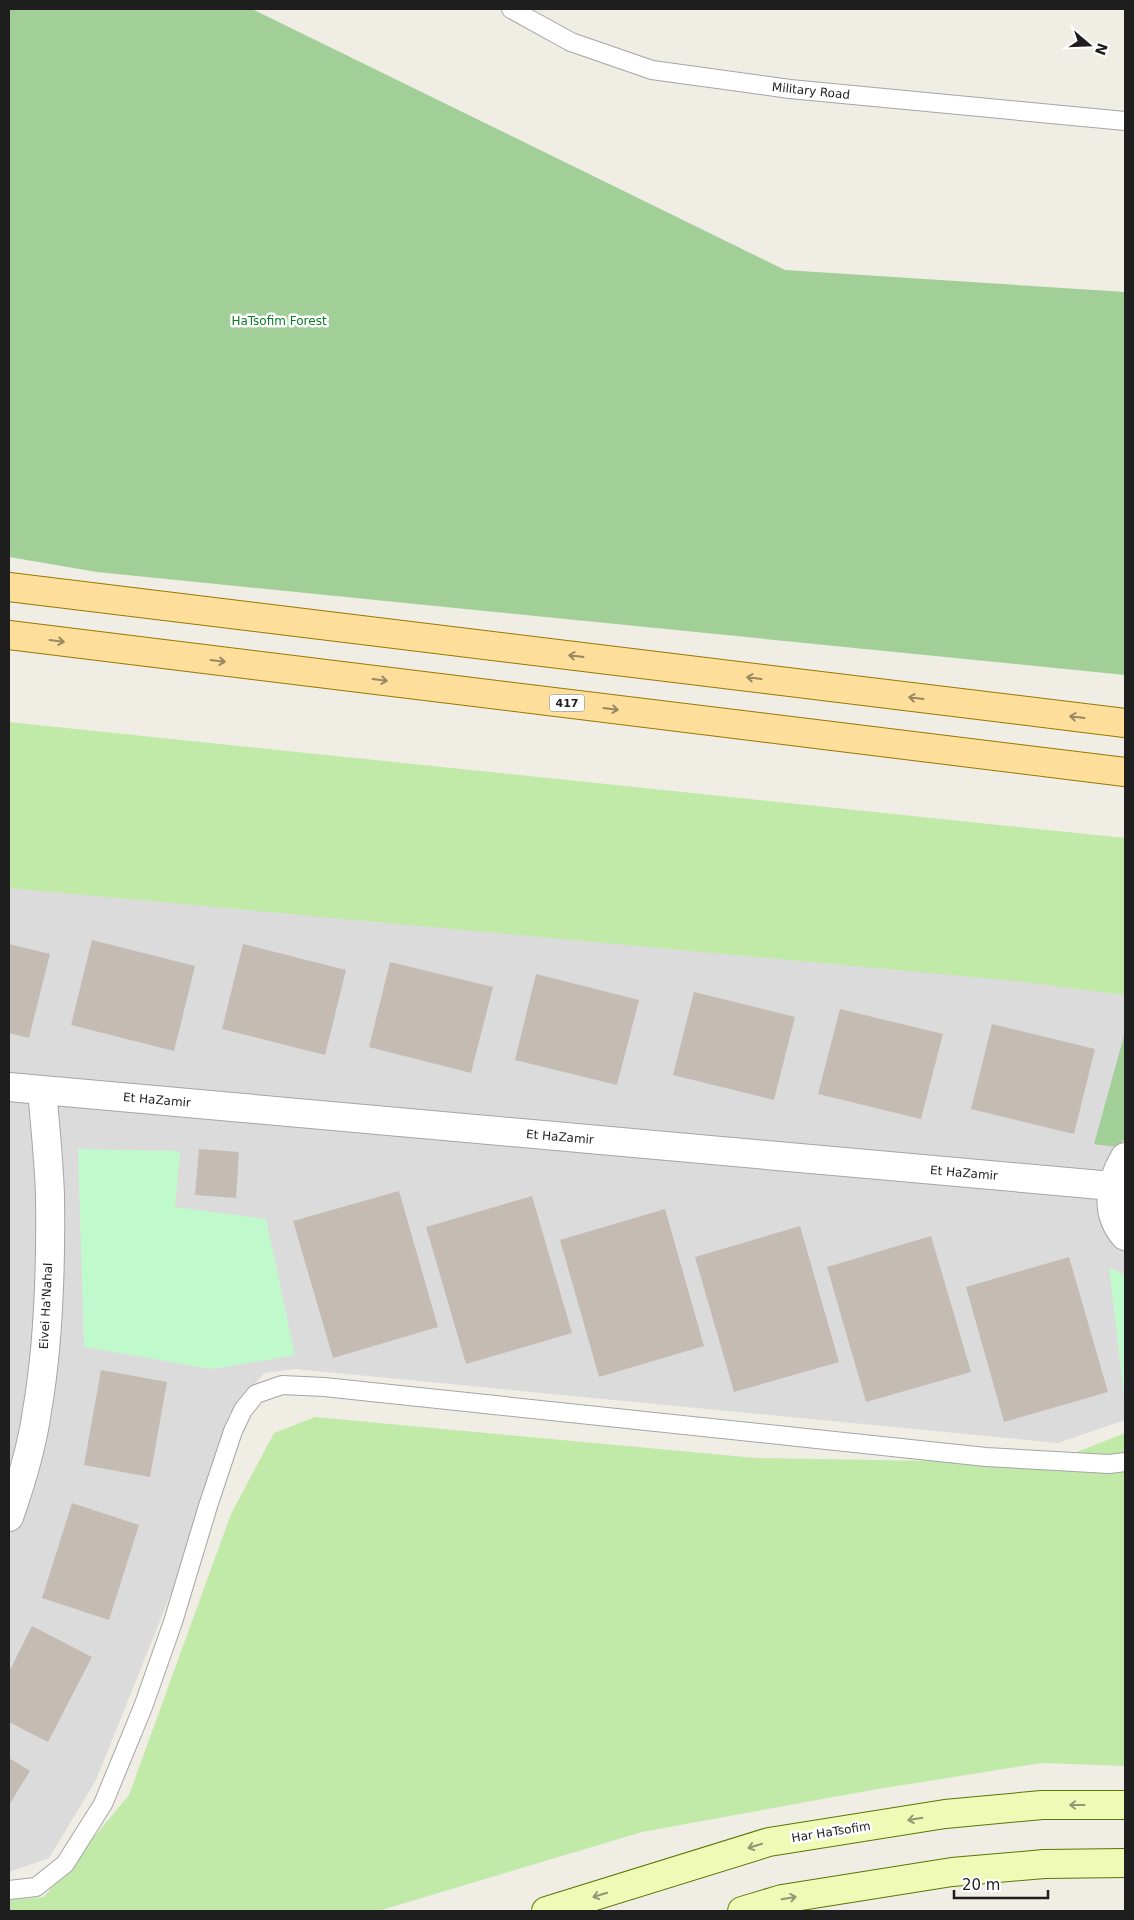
<svg xmlns="http://www.w3.org/2000/svg" width="1134" height="1920" viewBox="0 0 1134 1920" font-family="'DejaVu Sans',sans-serif">
  <rect width="100%" height="100%" fill="#efede4"/>
  <path fill="#dcdbdb" d="M9,801l1116,183v436l-67,23 -763,-74 -31,4 -35,41 -49,157 -84,209 -47,78 -40,14z"/>
  <path fill="#c1eaa9" d="M9,722l1116,116v157l-109,-14 -1007,-93z
    M315,1417l441,41 293,5 76,-30v333l-84,-3 -169,27 -230,42 -264,79h-369v-11l35,-3 85,-102 102,-281 43,-81z"/>
  <path fill="#a2cf98" d="M9,9h243l533,261 340,22v383l-1028,-103 -88,-15z
    M1125,1032v107l-8,8 -23,-3z"/>
  <path fill="#c0facc" d="M78,1149l102,2 -5,56 91,12 29,136 -83,14 -128,-22z
    M1109,1267l16,8v129z"/>
  <path fill="#c4bcb3" d="M92,940l103,26 -21,85 -103,-26z
    M9,944l41,10 -21,84 -20,-5z
    M243,944l103,26 -21,85 -103,-26z
    M390,962l103,25 -22,86 -102,-26z
    M536,974l103,26 -22,85 -102,-25z
    M694,992l101,25 -21,83 -101,-25z
    M840,1009l103,25 -22,85 -103,-25z
    M992,1024l103,25 -21,85 -103,-25z
    M199,1149l40,3 -3,46 -41,-3z
    M399,1191l39,136 -105,31 -40,-137z
    M532,1196l40,137 -106,31 -40,-137z
    M665,1209l39,137 -105,31 -39,-137z
    M800,1226l39,136 -105,30 -39,-135z
    M931,1236l40,136 -105,30 -39,-135z
    M1069,1257l39,135 -104,30 -38,-135z
    M101,1370l66,12 -17,95 -66,-12z
    M72,1503l67,22 -30,95 -67,-22z
    M32,1626l60,31 -44,85 -39,-20v-50z
    M9,1758l21,13 -21,34z"/>
  <g fill="none" stroke-linecap="round" stroke-linejoin="round">
    <g stroke="#a5a5a5" stroke-width="20">
      <path id="lane" d="M511,9l60,33 81,28 138,19 335,32
        M9,1890l27,-3 29,-23 38,-60 40,-97 30,-85 35,-116 25,-75 10,-21 13,-16 26,-9 42,2 662,70 123,7 16,-2"/>
    </g>
    <g stroke="#a5a5a5" stroke-width="30">
      <path id="street" d="M9,1087l1103,99
        M1125,1157c-15,25 -21,55 0,79
        M9,1517c12,-34 23,-70 28,-106 12,-69 14,-145 13,-215 -1,-35 -5,-71 -8,-106"/>
    </g>
    <g stroke="#5c7604" stroke-width="30">
      <path id="secondary" d="M546,1911l223,-69 176,-28 97,-9h83
        M742,1911l40,-12 170,-27 92,-8 81,-1"/>
    </g>
    <g stroke="#987800" stroke-width="30">
      <path id="primary" d="M9,587l1116,136
        M9,635l1116,137"/>
    </g>
    <use href="#lane" stroke="#fff" stroke-width="18"/>
    <use href="#street" stroke="#fff" stroke-width="28"/>
    <use href="#secondary" stroke="#effab7" stroke-width="28"/>
    <use href="#primary" stroke="#fdde9b" stroke-width="28"/>
  </g>
  <defs><path id="oneway-shaft" d="M-6 0H5M1.5-3L5.5 0L1.5 3" fill="none" stroke-width="1.6" stroke-linecap="round" stroke-linejoin="round" transform="scale(1.25)"/></defs>
  <g stroke="#998863">
    <use href="#oneway-shaft" transform="translate(57 641) rotate(7)"/>
    <use href="#oneway-shaft" transform="translate(576 656) rotate(-173)"/>
    <use href="#oneway-shaft" transform="translate(218 661) rotate(7)"/>
    <use href="#oneway-shaft" transform="translate(754 678) rotate(-173)"/>
    <use href="#oneway-shaft" transform="translate(380 680) rotate(7)"/>
    <use href="#oneway-shaft" transform="translate(916 698) rotate(-173)"/>
    <use href="#oneway-shaft" transform="translate(611 709) rotate(7)"/>
    <use href="#oneway-shaft" transform="translate(1077 717) rotate(-173)"/>
  </g>
  <g stroke="#919772">
    <use href="#oneway-shaft" transform="translate(1077 1805) rotate(180)"/>
    <use href="#oneway-shaft" transform="translate(915 1819) rotate(171)"/>
    <use href="#oneway-shaft" transform="translate(755 1846) rotate(163)"/>
    <use href="#oneway-shaft" transform="translate(600 1895) rotate(163)"/>
    <use href="#oneway-shaft" transform="translate(789 1898) rotate(-10)"/>
  </g>
  <g text-anchor="middle" stroke-width="5" stroke-linejoin="round" paint-order="stroke">
    <rect fill="#fff" stroke="#626262" stroke-width="1" x="549.5" y="694.5" width="35" height="17" rx="4"/>
    <g font-size="11" font-weight="bold" fill="#1e1e1e">
      <text x="567" y="707">417</text>
    </g>
    <g font-size="12" fill="#1e1e1e" stroke="#fff">
      <text transform="translate(811 91) rotate(6)" y="4">Military Road</text>
      <text transform="translate(157 1100) rotate(5)" y="4">Et HaZamir</text>
      <text transform="translate(560 1137) rotate(5)" y="4">Et HaZamir</text>
      <text transform="translate(964 1173) rotate(5)" y="4">Et HaZamir</text>
      <text transform="translate(46 1306) rotate(-87)" y="4">Eivei Ha'Nahal</text>
      <text transform="translate(831 1832) rotate(-9)" y="4">Har HaTsofim</text>
    </g>
    <g font-size="12" fill="#0a7e22" stroke="#fff">
      <text x="279" y="325">HaTsofim Forest</text>
    </g>
  </g>
  <rect width="1134" height="1920" fill="none" stroke="#1e1e1e" stroke-width="20"/>
  <g transform="translate(1089 45) rotate(109)" stroke="#ffffff" stroke-width="4" paint-order="stroke">
  <path d="M0-4L9 19L0 12L-9 19Z" fill="#1e1e1e"/>
  <text y="-8" font-size="14" font-weight="bold" text-anchor="middle" fill="#1e1e1e">N</text>
  </g>
  <path d="M954 1890v8h94v-8" fill="none" stroke="#1e1e1e" stroke-width="2.5"/>
  <text x="962" y="1890" font-size="15" fill="#1e1e1e" stroke="#ffffff" stroke-width="4" paint-order="stroke">20 m</text>
</svg>
